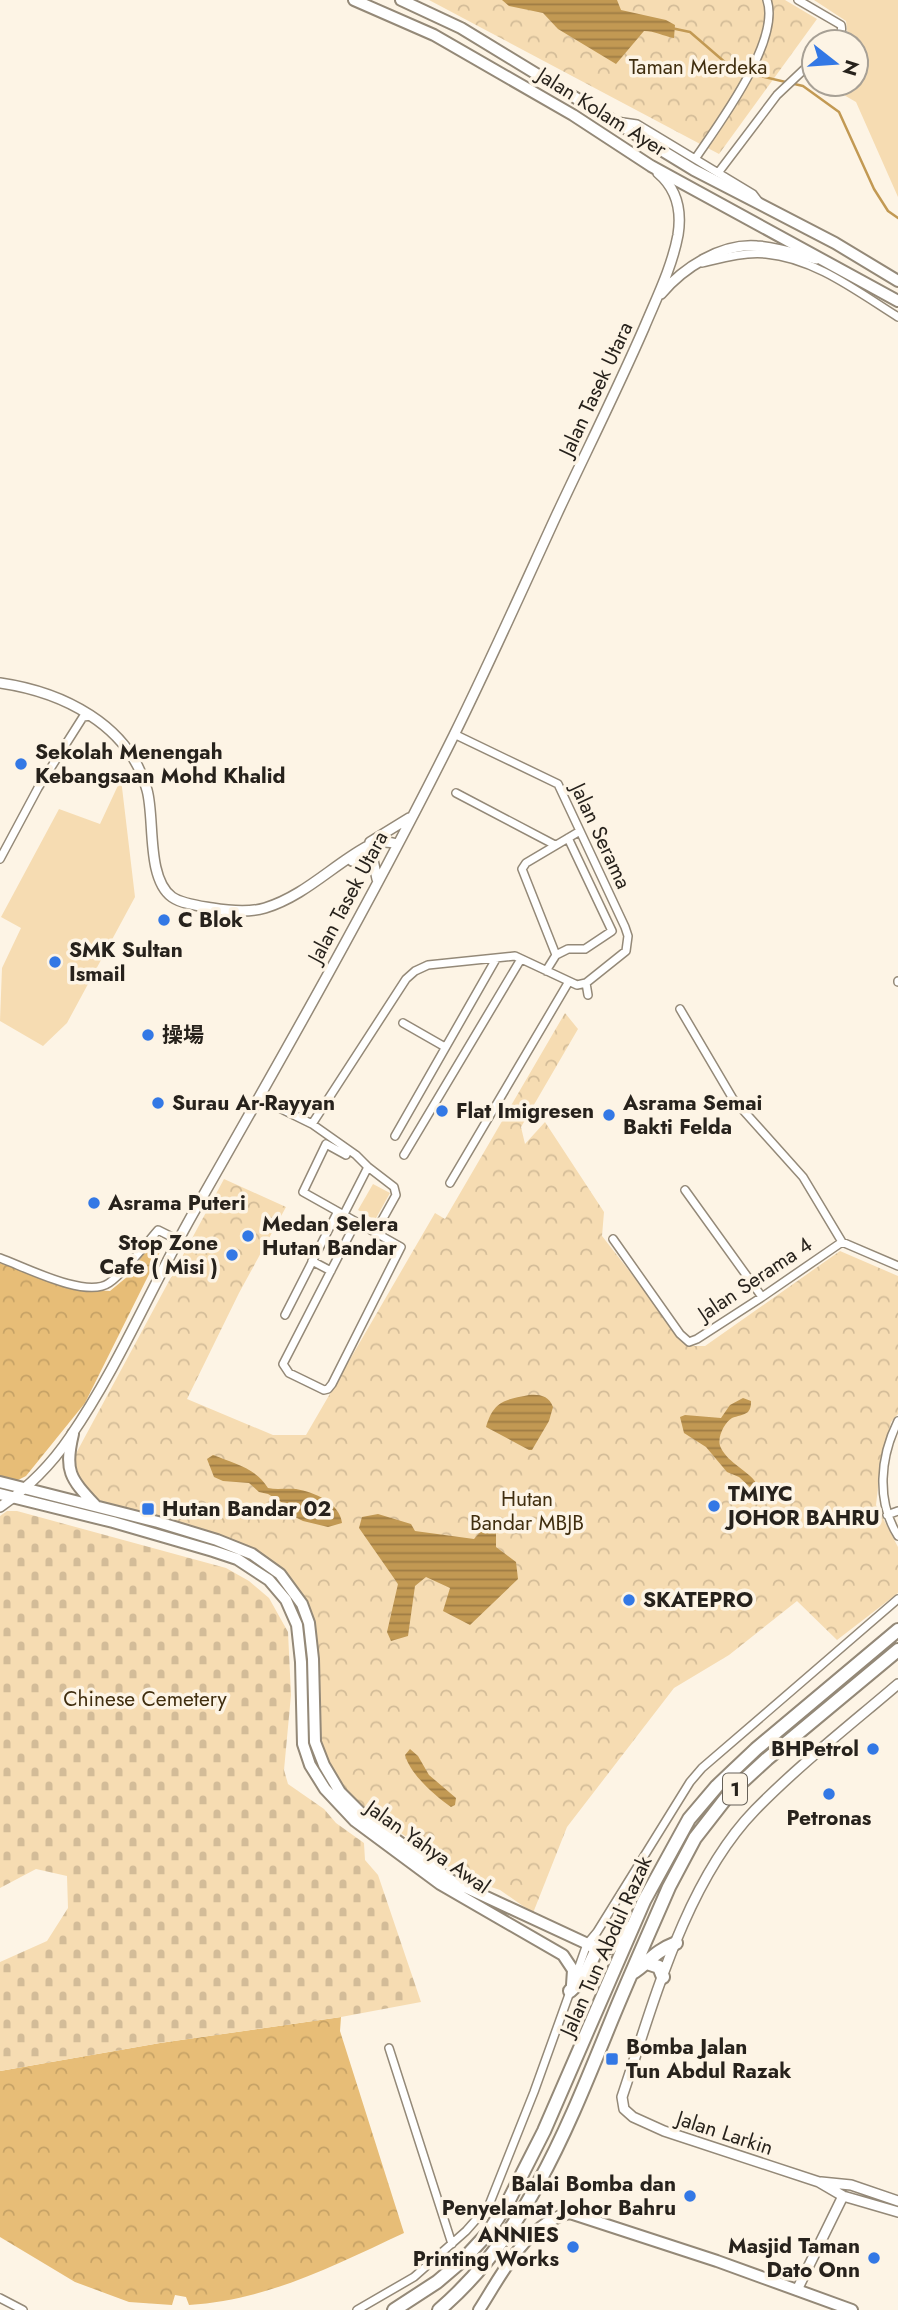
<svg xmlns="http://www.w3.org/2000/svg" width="898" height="2310" viewBox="0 0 898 2310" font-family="Jost,'Noto Sans SC',sans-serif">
  <defs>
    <pattern id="forest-crowns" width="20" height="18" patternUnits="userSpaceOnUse" patternTransform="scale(1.75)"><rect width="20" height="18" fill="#e7bd77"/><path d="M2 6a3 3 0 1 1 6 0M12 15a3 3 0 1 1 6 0" fill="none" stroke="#c6a266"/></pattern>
    <pattern id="cemetery-stones" width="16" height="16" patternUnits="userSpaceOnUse" patternTransform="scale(1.75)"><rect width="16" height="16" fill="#f6dcb2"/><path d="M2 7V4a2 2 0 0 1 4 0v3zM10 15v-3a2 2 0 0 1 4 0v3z" fill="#d3bc98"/></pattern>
    <pattern id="park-crowns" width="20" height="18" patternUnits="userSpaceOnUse" patternTransform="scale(1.75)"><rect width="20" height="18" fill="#f6dcb2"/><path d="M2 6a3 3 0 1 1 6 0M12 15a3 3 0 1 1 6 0" fill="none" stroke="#d3bc98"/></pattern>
    <pattern id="water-rules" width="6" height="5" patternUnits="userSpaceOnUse" patternTransform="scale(1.75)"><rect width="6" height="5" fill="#c29953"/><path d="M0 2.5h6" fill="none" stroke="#9e7c44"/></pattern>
  </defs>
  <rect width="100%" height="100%" fill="#fdf4e5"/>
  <path fill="#f6dcb2" d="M814,0h84v197l-42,-95 -31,-18h31v-42h-13l5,-5 -2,-16z
    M121,779l14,118 -68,126 -24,23 -43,-25 2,-53 19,-40 -20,-11 58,-108 41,15z
    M373,1184l17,9 -15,27 -17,-10z"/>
  <path fill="url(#forest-crowns)" d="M152,1237l12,7 -79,159 -59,73 -12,6 -14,-3v-216l76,26 34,2 23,-19z
    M341,2017l-1,14 64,202c-71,33 -136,67 -215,72l-3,-8 -11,-2 -3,10 -43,-3 -54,-20 -75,-45v-166l160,-28z"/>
  <path fill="url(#cemetery-stones)" d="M7,1511h10l209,57 23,13 20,17 19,34 3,63 -7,75 4,14 36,25 12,14 28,20 1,17 13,15 43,127 -80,15 -181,26 -160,28v-109l47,-21 21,-33 -1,-32 -31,-7 -36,19v-372z"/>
  <path fill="url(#park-crowns)" d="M429,0h356l32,19 -98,135z
    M565,1013l13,16 -57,98 4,17 20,-22 59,90 -2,24 86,110h17l135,-95 58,25v138l-7,8 -10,40 -5,43 22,42v46l-61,47 -40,-39 -68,54 -55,33 -107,139 -34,86 -33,-23 -36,-12 -122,-87 -20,-38 -16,-150 -16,-25 -20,-19 -67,-28 -101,-29 -22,-13 -7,-30 151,-280 62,28 -47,86 -52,106 86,36h33l129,-222 10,6z"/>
  <path fill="url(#water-rules)" d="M502,0h115l4,10 45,10 9,5 -1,13c-11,-2 -19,-7 -30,-7l-28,33 -58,-35 -15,-16 -34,-7z
    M529,1395c11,-1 20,1 24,12l-4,14 -17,29h-3l-43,-23c8,-27 19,-27 43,-32z
    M743,1398l8,3c0,4 0,7 -3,11 -4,3 -11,4 -16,6 -8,5 -16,21 -11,30 8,16 27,22 36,36l-5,5 -13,-12 -12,-5 -21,-25 -22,-14 -4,-16 5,-2 36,3 9,-13z
    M213,1455c20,8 43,13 55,33 9,2 18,0 28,1 18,3 44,14 46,34l-14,4 -25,-6 -10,-5 -5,-10 -20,-12 -9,-2 -10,-9 -26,-2 -9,-4 -7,-18z
    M378,1514l33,10 4,7 59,8 10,-11 12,5v14l20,15 2,17 -48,46 -27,-14 7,-23 -24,-11 -11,9 -7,50 -17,5 -4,-9 11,-48 -39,-56 3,-11z
    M410,1749l8,7 11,19 27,23 -1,7 -4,2c-16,-11 -41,-33 -46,-52z"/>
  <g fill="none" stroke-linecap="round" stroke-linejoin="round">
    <path stroke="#c29953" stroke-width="2.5" d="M671,28l19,4 44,38 69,16 36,26 35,77 14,22 10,7"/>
    <g stroke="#948978" stroke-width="10">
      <path id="minor" d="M798,0l43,25c2,7 -1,12 -6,17
        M616,121l21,3 116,70 6,8
        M695,159c23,-34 86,-118 72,-159
        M718,173l59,-78 37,-35
        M702,263c21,-5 42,-11 64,-9 48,4 92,38 132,63
        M456,793l99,52
        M0,859l38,-71 45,-71 9,-1
        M556,955l12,-6h17l27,-18 -44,-93
        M546,971l10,-16 -34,-86 4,-6 54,-32
        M898,981v1
        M586,983l2,12
        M680,1009l53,90 70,78 39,65 56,24
        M403,1023l42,24
        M259,1098l53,26 44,31 12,12 26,20 2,8 -20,36
        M312,1124l94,-145 9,-8 13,-6 87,-9 62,29 9,-2 40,-32 2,-15 -3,-9 -67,-143 -104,-50
        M395,1136l101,-177
        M348,1150l-2,5 -20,-11 -23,48 98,55 -69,137 -4,5 -4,1 -35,-17 -6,-9 73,-142
        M404,1155l117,-196
        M450,1183l118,-200
        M685,1190l77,107
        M343,1216l25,-49
        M613,1239l67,95 9,8 8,-3 65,-42 80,-55
        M0,1258c25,9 86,41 109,25 16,-11 36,-38 49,-53l20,10
        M312,1261l19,10
        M285,1315l52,-102
        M898,1421c-18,36 -22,80 0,115
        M887,1515l11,-4
        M575,1978l12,-34 10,-12 93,-150 12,-14 196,-169
        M389,2048l63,196
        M0,2298l23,12
        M357,2310l57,-33 52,-46 23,-26 45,-113 37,-103"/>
    </g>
    <g stroke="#948978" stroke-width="12">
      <path id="tertiary" d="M661,294c22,-26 60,-51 96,-48 20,1 40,8 59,13
        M0,683c62,9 129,41 147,107 8,28 -1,88 25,107 10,7 28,9 40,11 18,3 36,5 53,0 39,-12 67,-42 101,-61 9,-5 21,-6 31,-3
        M370,842l39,-24
        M352,861l12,-3 9,2 4,19
        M0,1507c28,-19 51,-42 70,-70 49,-71 82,-152 125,-227 89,-156 179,-314 259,-475 36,-73 69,-147 103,-221 29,-62 60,-124 87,-186 13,-31 28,-61 34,-93 4,-25 -1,-46 -20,-62
        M898,1684c-48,41 -99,81 -143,126 -70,72 -102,195 -133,287l2,12 9,8 31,14 155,51 24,14 55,16
        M821,2182l30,3 47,16
        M797,2290l46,-94"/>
    </g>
    <g stroke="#948978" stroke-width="14">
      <path id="secondary" d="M354,0l80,35 139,80 78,51 247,135
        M401,0l60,28 233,142 141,73 63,38
        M73,1434c-9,37 -3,44 22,71
        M0,1482l158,40 59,18 35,14 28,20 22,30 7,19 4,36 2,83 9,23 16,27 24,24 88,65 140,65
        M0,1494l113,28 100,29 24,8 32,21 17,20 11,25 4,37 2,82 7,21 15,24 30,32 85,63 123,71 10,15 -1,15"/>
    </g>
    <g stroke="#948978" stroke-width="14">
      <path id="primary" d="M479,2310c22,-34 47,-87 91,-97l147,48 135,49"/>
    </g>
    <g stroke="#948978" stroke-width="16">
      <path id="trunk" d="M592,1946c17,8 26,-4 35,-18
        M647,1963l12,4 4,10
        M631,1974c19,-12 22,-22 45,-31
        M570,1991l13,-12 14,-30
        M394,2310l43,-28 27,-23 24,-26 20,-31 36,-71 100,-230 45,-82 28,-33 39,-37 142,-119
        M439,2310c88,-75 130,-186 173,-291 18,-44 38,-88 57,-132l26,-49 35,-45 37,-34 131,-109"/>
    </g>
    <use href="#minor" stroke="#fff" stroke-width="7"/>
    <use href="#tertiary" stroke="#fff" stroke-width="9"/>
    <use href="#secondary" stroke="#fff" stroke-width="10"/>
    <use href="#primary" stroke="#fff" stroke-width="10"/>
    <use href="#trunk" stroke="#fff" stroke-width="12"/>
  </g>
  <g fill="#3378e5" stroke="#fdf4e5" stroke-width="2.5">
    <circle cx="21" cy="764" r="7"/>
    <circle cx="164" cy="920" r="7"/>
    <circle cx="55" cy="962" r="7"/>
    <circle cx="148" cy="1035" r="7"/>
    <circle cx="158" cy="1103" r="7"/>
    <circle cx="442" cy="1111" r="7"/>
    <circle cx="609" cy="1115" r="7"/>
    <circle cx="94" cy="1203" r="7"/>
    <circle cx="248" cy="1236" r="7"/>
    <circle cx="232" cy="1255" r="7"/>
    <circle cx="714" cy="1506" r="7"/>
    <rect x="141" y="1502" width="14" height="14" rx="3.5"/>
    <circle cx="629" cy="1600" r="7"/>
    <circle cx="873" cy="1749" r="7"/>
    <circle cx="829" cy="1794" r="7"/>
    <rect x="605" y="2052" width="14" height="14" rx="3.5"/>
    <circle cx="690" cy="2196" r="7"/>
    <circle cx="573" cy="2247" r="7"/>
    <circle cx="874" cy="2258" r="7"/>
  </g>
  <g text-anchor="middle" stroke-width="7" stroke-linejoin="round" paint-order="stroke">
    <rect fill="#fdf4e5" stroke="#676158" stroke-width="2" x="723" y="1773.5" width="24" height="31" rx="5"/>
    <g font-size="19" font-weight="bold" fill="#27221c">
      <text x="735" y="1796">1</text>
    </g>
    <g font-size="21" fill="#402e0f" stroke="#fdf4e5">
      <text x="698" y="74">Taman Merdeka</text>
      <text x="527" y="1506">Hutan<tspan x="527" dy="24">Bandar MBJB</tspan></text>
      <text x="145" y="1706">Chinese Cemetery</text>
    </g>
    <g font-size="21" fill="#27221c" stroke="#fdf4e5">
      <text transform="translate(602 112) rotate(32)" y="7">Jalan Kolam Ayer</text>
      <text transform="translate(596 389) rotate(-65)" y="7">Jalan Tasek Utara</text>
      <text transform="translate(601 836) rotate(65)" y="7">Jalan Serama</text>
      <text transform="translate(348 897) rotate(-62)" y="7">Jalan Tasek Utara</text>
      <text transform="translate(755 1279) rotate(-34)" y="7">Jalan Serama 4</text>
      <text transform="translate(428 1847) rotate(35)" y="7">Jalan Yahya Awal</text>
      <text transform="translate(606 1946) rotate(-66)" y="7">Jalan Tun Abdul Razak</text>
      <text transform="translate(725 2133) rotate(18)" y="7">Jalan Larkin</text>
    </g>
    <g font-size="21" font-weight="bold" fill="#27221c" stroke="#fdf4e5" text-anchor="start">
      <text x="35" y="759">Sekolah Menengah<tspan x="35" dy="24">Kebangsaan Mohd Khalid</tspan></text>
      <text x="178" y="927">C Blok</text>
      <text x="69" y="957">SMK Sultan<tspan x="69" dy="24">Ismail</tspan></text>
      <text x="162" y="1042">操場</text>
      <text x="172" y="1110">Surau Ar-Rayyan</text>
      <text x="623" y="1110">Asrama Semai<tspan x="623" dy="24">Bakti Felda</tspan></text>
      <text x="456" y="1118">Flat Imigresen</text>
      <text x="108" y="1210">Asrama Puteri</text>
      <text x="262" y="1231">Medan Selera<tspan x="262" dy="24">Hutan Bandar</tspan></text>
      <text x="218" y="1250" text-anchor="end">Stop Zone<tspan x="218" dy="24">Cafe ( Misi )</tspan></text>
      <text x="728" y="1501">TMIYC<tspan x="728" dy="24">JOHOR BAHRU</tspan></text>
      <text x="162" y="1516">Hutan Bandar 02</text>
      <text x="643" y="1607">SKATEPRO</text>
      <text x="859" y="1756" text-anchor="end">BHPetrol</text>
      <text x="829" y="1825" text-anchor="middle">Petronas</text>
      <text x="626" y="2054">Bomba Jalan<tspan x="626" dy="24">Tun Abdul Razak</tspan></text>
      <text x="676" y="2191" text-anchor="end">Balai Bomba dan<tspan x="676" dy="24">Penyelamat Johor Bahru</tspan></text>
      <text x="559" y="2242" text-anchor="end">ANNIES<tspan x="559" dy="24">Printing Works</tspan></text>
      <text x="860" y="2253" text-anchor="end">Masjid Taman<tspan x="860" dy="24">Dato Onn</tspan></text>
    </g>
  </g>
  <g transform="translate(835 63) rotate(107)"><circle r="33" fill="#fdf4e5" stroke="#a7a095" stroke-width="2"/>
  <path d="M0-5L12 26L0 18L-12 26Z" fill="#3378e5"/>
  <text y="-10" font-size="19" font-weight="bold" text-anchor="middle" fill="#27221c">N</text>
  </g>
</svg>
